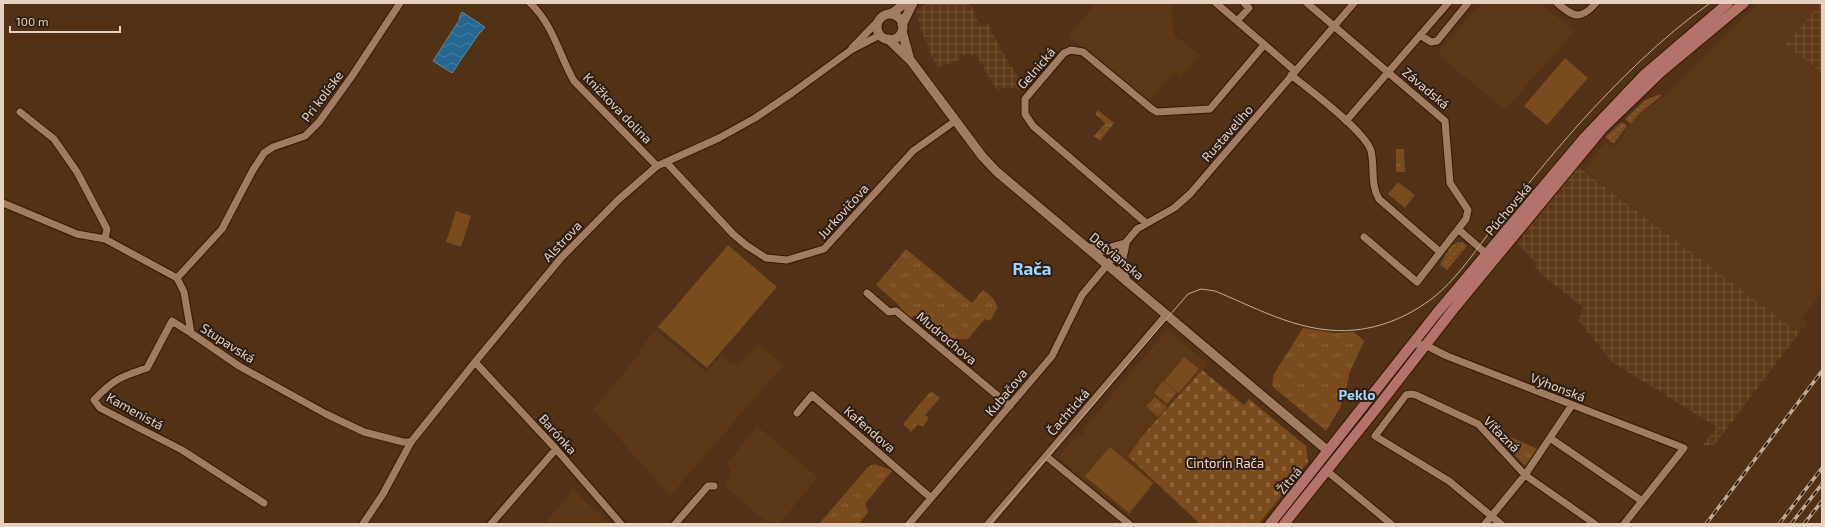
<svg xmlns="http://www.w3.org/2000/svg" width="1825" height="527" viewBox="0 0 1825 527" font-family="'Exo 2',sans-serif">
  <defs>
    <pattern id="industrial-grid" width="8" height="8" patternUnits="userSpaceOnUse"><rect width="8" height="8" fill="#5c3715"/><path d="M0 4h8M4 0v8" fill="none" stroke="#735335"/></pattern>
    <pattern id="grass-dots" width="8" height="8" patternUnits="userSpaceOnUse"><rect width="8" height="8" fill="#7a4b1d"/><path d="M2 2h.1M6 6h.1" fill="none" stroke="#8d643c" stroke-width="1.8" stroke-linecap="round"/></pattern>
    <pattern id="cemetery-stones" width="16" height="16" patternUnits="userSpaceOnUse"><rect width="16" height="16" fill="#7a4b1d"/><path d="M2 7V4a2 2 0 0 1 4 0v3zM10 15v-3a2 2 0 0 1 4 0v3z" fill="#8d643c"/></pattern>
    <pattern id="park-tufts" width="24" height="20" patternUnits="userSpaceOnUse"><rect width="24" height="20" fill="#7a4b1d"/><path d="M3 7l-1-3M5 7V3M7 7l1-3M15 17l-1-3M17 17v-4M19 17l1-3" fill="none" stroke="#8d643c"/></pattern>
    <pattern id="water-waves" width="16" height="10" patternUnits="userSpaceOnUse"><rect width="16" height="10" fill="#256791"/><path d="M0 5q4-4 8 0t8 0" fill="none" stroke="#447c9f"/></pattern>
  </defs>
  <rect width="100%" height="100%" fill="#513216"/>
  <path fill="#5c3715" d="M1096,3h75l3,32 26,20 -19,22 -7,-5 -23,27 -4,2 -79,-65z
    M1482,3h58l35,28 -70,79 -63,-52 -4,-7z
    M1761,3h59l-34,42 36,28v219l-20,26 5,5 -8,10 -215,-163 22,-29 8,6 25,-33 26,-18 81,-81z
    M656,330l50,42 15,-16 10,9 3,-3 5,3 19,-21 25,21 -113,131 -77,-87 48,-57 -2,-2z
    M1167,330l41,34 -63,69 -16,23 27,26 -27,34 -71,-58 18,-22 6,1 2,-3 -1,-5z
    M757,426l61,51 -39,47h-10l-46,-39 8,-9 -1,-8 -4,-3z
    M573,489l31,30 -4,5h-55z"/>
  <path fill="url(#industrial-grid)" d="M928,3h42l10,23 8,-3 10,22 24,39 -3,6 -13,-3 -7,4 -4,-4 -19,-33 -7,2 -2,-2 -8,3 1,2 -23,9 -17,-41 -4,-17z
    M1820,3h2v70l-36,-28z
    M1578,167l221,166 -84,111 -13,2 15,-19 -105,-65 -33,-41 4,-14 -35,-27 -14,-14 2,-3 -19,-20z"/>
  <path fill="url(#grass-dots)" d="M1658,95h4l-23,19 -8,10 -6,-5 20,-19z
    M1622,122l5,4 -13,17h-2l-7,-6z
    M1458,242h5l4,4 -20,24 -7,-6 11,-18z"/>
  <path fill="url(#cemetery-stones)" d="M1202,370l42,35 5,-6 57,47 2,16 -49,62h-59l-72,-68 17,-23z"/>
  <path fill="url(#park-tufts)" d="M1098,110l16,13 -14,18 -6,-5 11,-13 -10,-9z
    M1404,149l1,23h-9v-23z
    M906,249l66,54 11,-13 10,8 5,10c-4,4 -5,9 -8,13l-5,-2 -17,20 -24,1 -30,-25 -3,4 -9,-8 -4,-7 -22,-19z
    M1303,328l31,5 20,-1 10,9 -15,33v4l-9,30 -14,23 -54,-45 2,-12z
    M1163,381l14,11 -10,12 -13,-11z
    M931,391l9,7 -15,17 4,3 -6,9 -5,-3 -7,8 -8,-8z
    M1155,397l12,10 -9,10 -12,-11z
    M1493,429l44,20 -12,17 -33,-35z
    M874,464l17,6 1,1 -27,33 3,8 -9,12h-40l49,-57z"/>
  <path fill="#7a4b1d" d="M1565,58l23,20 -41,47 -23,-19z
    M1398,182l17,13 -10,13 -17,-14z
    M456,211l15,5 -10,31 -15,-5z
    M728,245l49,42 -70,81 -49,-41z
    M1184,357l15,12 -20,24 -15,-12z
    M1110,447l43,36 -24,30 -44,-37z"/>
  <path fill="url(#water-waves)" stroke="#5e879f" d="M462,12l23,15 -4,5h-1l-28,41 -19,-12 27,-42 -1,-1z"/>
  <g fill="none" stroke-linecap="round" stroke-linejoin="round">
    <g stroke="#351900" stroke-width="9">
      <path id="minor" d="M530,3c23,21 29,52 44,78l83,85
        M1216,3l79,68
        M1307,3l138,118 5,62 18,27 -2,9 -49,63 -53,-45
        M1557,3c17,14 23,18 39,0
        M1237,21l12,-13 -5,-5
        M1420,35l11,7 6,-1 31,-38
        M852,48l27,-28
        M1291,75c18,14 75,57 80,76 4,16 -1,33 8,48l61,53
        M20,112l34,27 23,33 30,57 -2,10
        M1346,121l102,-118
        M666,162l67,72 13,11 20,13 21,2 37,-11 89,-98 42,-30
        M3,203l74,31 28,5 72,39 7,14 7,41 48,33 87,48 38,18 39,10h8
        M1146,223l-113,-97 -8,-12v-15l39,-46 7,-3 12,2 69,57 5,3 53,-3 54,-64
        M1458,229l32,28
        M177,278l45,-49 31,-59 11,-17 9,-6 32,-11 14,-14 33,-46 48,-73
        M867,293l22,19 7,-1 114,95
        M191,333l-19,-12 -25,47c-27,9 -33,11 -53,32l6,8 82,42 82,53
        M1413,344l12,1 22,11 237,92 -60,76
        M475,362l81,87 65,75
        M797,413l15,-18 119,103
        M1550,438l92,63
        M1046,456l83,68
        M1327,471l64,53
        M363,524l20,-30 28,-52 64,-80 86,-104 57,-58 39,-34 62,-28 36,-20 37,-25 59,-43 29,-15
        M491,524l65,-75
        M675,524l33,-38h6
        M909,524l143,-168 30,-61 55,-66 37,-21 16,-14 164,-191
        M988,524l178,-209
        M1485,524l40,-49 47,-70
        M1501,524l-52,-43 -74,-45 31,-41 5,-1 5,1 62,29 47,51 70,49"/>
    </g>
    <g stroke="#351900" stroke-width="11">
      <path id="tertiary" d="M889,14l5,-2 11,-9
        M877 27a13 13 0 1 1 26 0a13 13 0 1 1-26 0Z
        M902,25l11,-22
        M902,31l8,29
        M888,39l23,22 71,95 14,15 332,280
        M1087,248l17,2 21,-6 -4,19 5,18"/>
    </g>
    <g stroke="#351900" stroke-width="12">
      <path id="secondary" d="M1270,524l166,-210 148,-176 61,-64 83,-71
        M1284,524l92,-115 80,-103 146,-177 59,-57 83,-69"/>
    </g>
    <use href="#minor" stroke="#a07d60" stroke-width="7"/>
    <use href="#tertiary" stroke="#a07d60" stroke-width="9"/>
    <use href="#secondary" stroke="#b4726d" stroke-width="10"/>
    <path stroke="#c0aa97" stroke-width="1" d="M990,524l198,-230 13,-5 14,2c46,19 89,44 140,39 29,-3 56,-15 79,-33 20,-16 37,-40 52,-60 30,-38 60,-76 92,-112 40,-44 83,-87 132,-122"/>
    <g stroke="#c0aa97" stroke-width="3.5">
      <path id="rail" d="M1706,524l116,-153
        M1779,524l43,-56
        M1791,524l31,-40
        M1804,524l18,-23"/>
    </g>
    <use href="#rail" stroke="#2c1e12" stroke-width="2" stroke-dasharray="6" stroke-linecap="butt"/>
  </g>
  <g text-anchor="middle" stroke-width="4" stroke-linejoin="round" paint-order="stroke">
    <g font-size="13" fill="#e4d1c1" stroke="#2c1e12">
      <text transform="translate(1036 68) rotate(-49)" y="5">Gelnická</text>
      <text transform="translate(1426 88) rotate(40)" y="5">Závadská</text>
      <text transform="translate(322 96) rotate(-53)" y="5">Pri kolíske</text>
      <text transform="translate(618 108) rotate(46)" y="5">Knižkova dolina</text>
      <text transform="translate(1227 133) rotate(-49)" y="5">Rustaveliho</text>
      <text transform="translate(1508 209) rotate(-50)" y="5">Púchovská</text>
      <text transform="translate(843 211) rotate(-48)" y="5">Jurkovičova</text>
      <text transform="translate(562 241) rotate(-47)" y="5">Alstrova</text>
      <text transform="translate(1117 256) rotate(40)" y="5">Detvianska</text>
      <text transform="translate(947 338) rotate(40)" y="5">Mudrochova</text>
      <text transform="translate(228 343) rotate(33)" y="5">Stupavská</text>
      <text transform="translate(1558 387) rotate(21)" y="5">Výhonská</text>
      <text transform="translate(1006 392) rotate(-50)" y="5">Kubačova</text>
      <text transform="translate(135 411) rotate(29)" y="5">Kamenistá</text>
      <text transform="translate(1068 412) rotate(-49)" y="5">Čachtická</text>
      <text transform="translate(870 429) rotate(41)" y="5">Kafendova</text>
      <text transform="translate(558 434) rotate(48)" y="5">Barónka</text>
      <text transform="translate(1502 434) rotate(45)" y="5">Víťazná</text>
      <text transform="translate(1289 480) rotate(-51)" y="5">Žitná</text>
    </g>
    <g font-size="13" fill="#eed6c3" stroke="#2c1e12">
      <text x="1225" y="468">Cintorín Rača</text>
    </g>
    <g font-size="14" font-weight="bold" fill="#9ed4fd" stroke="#2c1e12">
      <text x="1357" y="400">Peklo</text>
    </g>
    <g font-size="17" font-weight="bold" fill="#9ed4fd" stroke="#2c1e12">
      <text x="1032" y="275">Rača</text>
    </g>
  </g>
  <rect width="1825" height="527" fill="none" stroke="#e4d1c1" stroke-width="8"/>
  <path d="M10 26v6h110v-6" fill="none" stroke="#e4d1c1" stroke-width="2"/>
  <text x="16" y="26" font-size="12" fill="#e4d1c1" stroke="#2c1e12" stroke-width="3" paint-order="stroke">100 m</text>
</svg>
